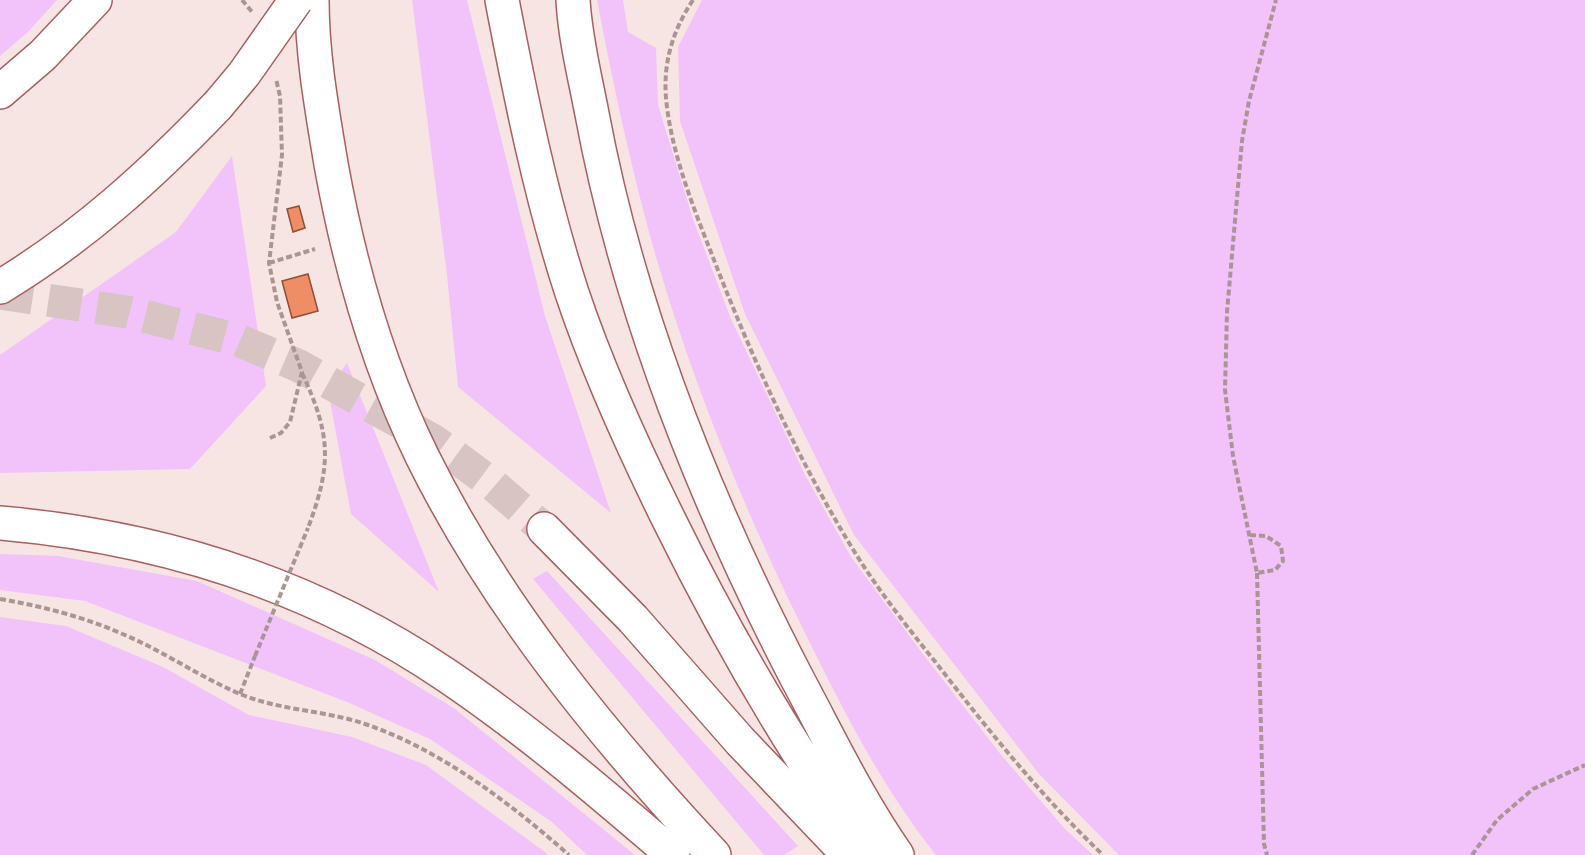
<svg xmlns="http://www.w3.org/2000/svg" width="1585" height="855" viewBox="0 0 1585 855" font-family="'Asap Condensed',sans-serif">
  <rect width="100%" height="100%" fill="#f7e5e4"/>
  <path fill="#f1c3fa" d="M0,0h57l-29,32 -28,24z
    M412,0h55l78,316 66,197 -153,-126 -11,-112z
    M597,0h26l5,32 28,16 2,57 35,114 38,100 74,156 46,82 68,92 83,107 63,73 28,26h-157c-54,-68 -92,-143 -130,-220 -61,-123 -114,-253 -152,-385 -23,-82 -41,-166 -57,-250z
    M702,0h883v855h-466l-80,-81 -185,-239 -109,-221 -65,-193 -2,-74z
    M232,156l34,230 -76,83 -190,4v-118l176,-123z
    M347,363l92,229 -88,-78 -23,-124z
    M0,554l58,2 139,25 178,79 80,49 180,146h-48l-35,-33 -122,-83 -83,-37 -262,-101 -85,-11z
    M547,571l251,275 -14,9h-20l-231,-276z
    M0,617l66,9 97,41 86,48 103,22 74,28 123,90h-549z"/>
  <path fill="#ef8d67" stroke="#904e34" stroke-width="1.5" d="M299,206l6,22 -12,4 -6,-23z
    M308,274l10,37 -26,7 -10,-37z"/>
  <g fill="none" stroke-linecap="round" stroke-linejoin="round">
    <path stroke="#d7c4c3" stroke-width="33" stroke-dasharray="33 16" stroke-linecap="butt" d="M0,293l127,19 111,28 61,26 135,75 57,42 53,46"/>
    <g stroke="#a95f5e" stroke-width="36">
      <path id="highway" d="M312,0c0,55 10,110 19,164 18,100 46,200 91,292 73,148 180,279 292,399
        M502,0c19,99 39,198 70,293 26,78 60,152 96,225 58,118 123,230 199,337
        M573,0c2,38 12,77 19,114 37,198 114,390 207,568 31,58 60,119 98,173
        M0,92l43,-37 52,-55
        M0,287c83,-50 152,-113 218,-182
        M0,523c161,14 311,61 446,152 80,54 154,117 227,180
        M544,529l89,90 107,122 101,106"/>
    </g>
    <path stroke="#aa9594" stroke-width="4" stroke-dasharray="6 3" stroke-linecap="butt" d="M242,0l11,13
      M693,0c-20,30 -30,62 -27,98 5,55 28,111 48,162 39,100 84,200 140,291 24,39 54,77 83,113 52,67 104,132 166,191
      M269,263l46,-14
      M302,373c29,62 30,91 6,155
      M270,438l11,-5 9,-11 12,-50 -25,-70 -8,-39 13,-108 -2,-59 -4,-17
      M1250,535l16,1 15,10 2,15 -8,9 -18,3 -24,-117 -8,-66 2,-78 15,-171 7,-40 27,-101
      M1257,573l7,271 3,11
      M0,599c41,7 80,17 118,33 42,17 80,44 122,62 41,17 86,16 128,31 74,26 142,78 201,130
      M240,694l15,-38
      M1472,855l25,-35 36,-31 52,-24"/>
    <use href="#highway" stroke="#fff" stroke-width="33"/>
    <g stroke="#a95f5e" stroke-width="36" stroke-linecap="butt">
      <path id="highway-bridge" d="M218,105l26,-31 52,-74"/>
    </g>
    <path stroke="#aa9594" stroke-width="4" stroke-dasharray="6 3" stroke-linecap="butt" d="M255,656l53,-128"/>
    <use href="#highway-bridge" stroke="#fff" stroke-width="33"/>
  </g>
</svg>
